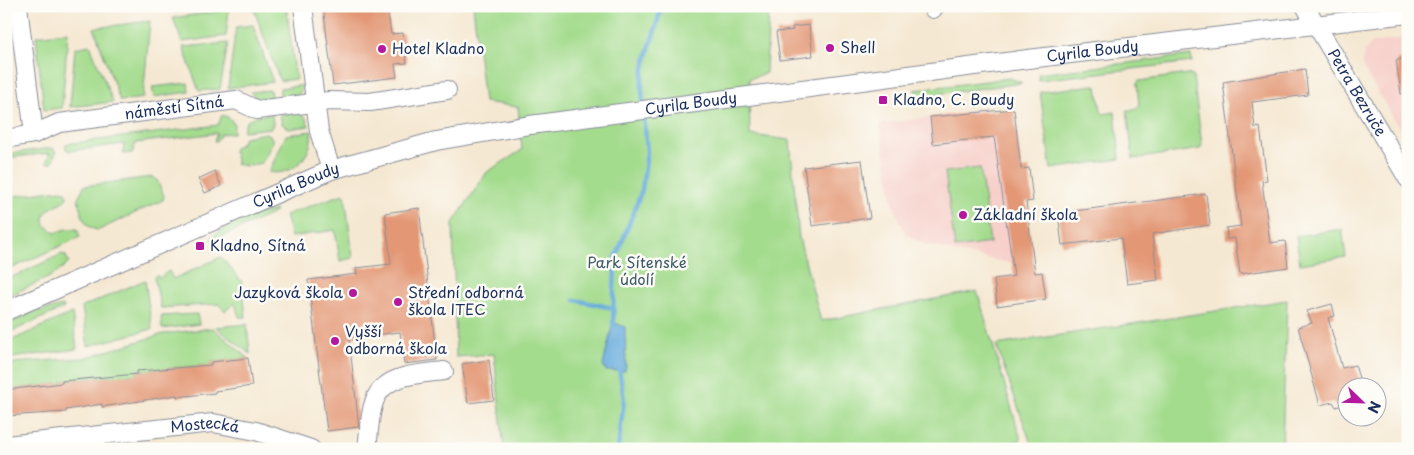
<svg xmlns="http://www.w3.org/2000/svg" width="1414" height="455" viewBox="0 0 1414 455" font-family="'Playpen Sans',sans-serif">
  <rect width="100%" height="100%" fill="#fdfcf7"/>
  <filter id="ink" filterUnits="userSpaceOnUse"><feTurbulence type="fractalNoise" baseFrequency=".02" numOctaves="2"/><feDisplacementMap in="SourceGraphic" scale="10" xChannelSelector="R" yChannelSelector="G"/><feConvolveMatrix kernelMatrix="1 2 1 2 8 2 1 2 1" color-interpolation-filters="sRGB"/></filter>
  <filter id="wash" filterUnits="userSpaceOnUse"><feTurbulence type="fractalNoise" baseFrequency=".0096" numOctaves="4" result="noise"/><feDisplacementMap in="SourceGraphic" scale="20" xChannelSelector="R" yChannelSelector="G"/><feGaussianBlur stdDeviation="1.12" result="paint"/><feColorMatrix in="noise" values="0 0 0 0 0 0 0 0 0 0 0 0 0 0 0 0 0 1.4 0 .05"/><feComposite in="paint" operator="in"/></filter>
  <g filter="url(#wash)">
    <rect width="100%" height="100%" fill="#f5e8d2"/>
    <path fill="#f7d0ca" d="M1408,37v105l-43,-71 -3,-9 3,-12 8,-7z
      M1014,109l8,60 7,-1 4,33 -7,1 8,72 8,-1 4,26 -48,7 -4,-27 21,-3 -2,-12 -87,-19 -21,-12 -12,-29 -13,-80 103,-14 1,4z"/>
    <path fill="#a4dc8e" stroke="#608676" d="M286,6l10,73 -16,2 -27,-74z
      M473,6h296l-3,67 -17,6 1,56 40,5 9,98 22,83 156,-30 44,149 -31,9h-486l-10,-95 -38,3 -3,-134 34,-51 35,-22 -4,-43 -34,-5z
      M229,10l-3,26 -44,6 -9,-24z
      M150,21l-7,77 -23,3 -26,-73z
      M253,25l20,57 -45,6 8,-61z
      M68,32l-6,76 -18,2 -8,-74z
      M228,43l-8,46 -21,2 -16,-44z
      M90,45l23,57 -43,5 5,-59z
      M1191,55l1,7 -153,18 -1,-6z
      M1187,74l6,2 9,69 -2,4 -67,10 -6,-49h7l5,-4 -2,-23 2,-2z
      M1010,78l12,5 -99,13 -9,-6z
      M188,83l1,9 -35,5 -2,-10z
      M306,85l-9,11 -17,4v-12z
      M1094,85l3,2 4,24 3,3 11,-2 5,47 -69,10 -11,-77z
      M270,90l2,12h-13l-8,-10z
      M298,113l8,5 3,8 -20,3 -7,-5 -2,-10z
      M272,114l1,10 -2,4 -28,3c3,-16 15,-15 29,-17z
      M222,115l8,3 4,7 -1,8 -12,1 -5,8 -2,-1 3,-8 -81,10 -4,10 -9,1 1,-10 -55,7 -3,-2v-5l152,-19z
      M311,131c3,24 -18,46 -42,41l17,-37z
      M266,133l4,2 3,6 -11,22 -17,3 -8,-2 -4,-15 9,-6 2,-6z
      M53,148l3,4 -4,11h-6l4,-10 -44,5v-4z
      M980,168l10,75 -35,5 -10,-76z
      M152,177l5,3 7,16 -1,4 -64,30c-16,0 -18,-20 -21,-32l6,-12z
      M61,190l5,2 1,6c-9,9 -27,10 -22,27l10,8 11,-4h11l3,8 -74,34v-74z
      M343,194l2,1 8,63 -13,3 -5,-31 -44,7 -6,-22z
      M275,210l1,2 -64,29 -1,-3c22,-17 37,-21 64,-28z
      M1342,229l4,28 -46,7 -4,-28z
      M62,254l4,2 3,7 -19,14 -44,20v-17z
      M221,257l21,25 4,35h-7l-4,-14 -10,8 -7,-7 -57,4 -7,-31 3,-2 2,3 10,-7 4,8z
      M145,280l7,49 -64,17 -6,-39z
      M1287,300l-5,149h-249l-37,-104z
      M63,306l1,2 -58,26v-9l28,-13z
      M72,313l5,36 -65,9 -2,-17z
      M197,314l2,10 -37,5 -1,-13z
      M247,324l3,30 -34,-27z
      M213,328l35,30 -37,4v3l-74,6v3l-75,7v2l-56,7v-22l7,-2v-3l71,-5 79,-24z"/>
    <path fill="#66abdc" stroke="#406d9d" d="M613,322l12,5 1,38 -1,6h-19l-3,-6z"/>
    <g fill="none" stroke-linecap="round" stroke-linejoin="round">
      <path stroke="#66abdc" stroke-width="4.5" d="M644,107c-1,-8 -3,-16 -2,-24 1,-26 15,-51 19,-77
        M575,300l38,8
        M613,326l2,-66 27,-70 5,-37 -3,-39
        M618,449l6,-49 -5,-32"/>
    </g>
    <g id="blocks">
      <path fill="#e39774" d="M323,6h64l4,28 12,-1 4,30 -12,1 2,13 -64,8z
        M809,25l4,31 -33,4 -4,-28 17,-2 -1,-3z
        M1408,49v44l-7,1 -5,-34h4z
        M1305,69l3,26 -56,7 3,26 5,-1 7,53 -5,1 8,62 15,-2 3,26 -48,7 -5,-36 -8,1 -1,-11 15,-2 -18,-144z
        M1014,109l7,60 8,-1 4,33 -7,1 9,71 7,-1 4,27 -49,7 -3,-27 20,-3 -20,-139 -61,7 -3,-27z
        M862,160l8,58 -58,8 -8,-59z
        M215,171l6,15 -16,7 -7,-14z
        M1206,194l4,31 -58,9 6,46 -31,4 -6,-46 -59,7 -4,-32z
        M419,208l18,152 -33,4 -4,-32 -51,6 10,89 -32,4 -19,-151 49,-6 -1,-6 35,-4 -6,-51z
        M1332,304l3,12 -7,2 14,50 13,-3 7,23h-16v16l-10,3 -3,-5 -13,3 -22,-78 14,-4 -5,-12z
        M248,358l4,28 -37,5v2l-38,4v-2l-75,12v-3l-36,6v2l-60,4v-26l56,-7v-2l75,-7v-3l74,-6v-3z
        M489,360l5,40 -26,3 -6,-39z"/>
    </g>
  </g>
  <g filter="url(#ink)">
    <use href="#blocks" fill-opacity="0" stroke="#888c98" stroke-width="1"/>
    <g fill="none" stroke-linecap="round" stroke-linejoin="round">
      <g stroke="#888c98" stroke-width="20">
        <g id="minor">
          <path d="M18,6l16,128"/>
          <path d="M303,6l16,125 12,39"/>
          <path d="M933,6v3"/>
          <path id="s1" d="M1305,6l103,173"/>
          <path id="s2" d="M6,139l28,-5 25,-11 177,-23 21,10 72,-9 41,1 77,-12"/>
          <path id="s3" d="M6,311l325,-141 105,-29 94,-16 498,-66 380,-45"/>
          <path id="s4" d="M6,445l207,-22 43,8 55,18"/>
          <path d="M367,449c2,-15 2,-32 7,-47 9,-28 45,-28 70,-31"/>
        </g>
      </g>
      <use href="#minor" stroke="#fff" stroke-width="18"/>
    </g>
  </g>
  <g fill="#b5179e" stroke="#fdfcf7" stroke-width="2">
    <circle cx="830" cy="48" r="5"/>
    <circle cx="382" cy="49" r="5"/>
    <rect x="878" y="95" width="10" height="10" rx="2.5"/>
    <circle cx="963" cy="215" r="5"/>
    <rect x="195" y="241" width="10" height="10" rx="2.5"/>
    <circle cx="353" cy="293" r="5"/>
    <circle cx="398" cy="302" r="5"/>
    <circle cx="335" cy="341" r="5"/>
  </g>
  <g text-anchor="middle" stroke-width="5" stroke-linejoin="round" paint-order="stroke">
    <g font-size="15" fill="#1b2f5e" stroke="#fdfcf7" text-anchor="start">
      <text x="840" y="53">Shell</text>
      <text x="392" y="54">Hotel Kladno</text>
      <text x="893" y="105">Kladno, C. Boudy</text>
      <text x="973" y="220">Základní škola</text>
      <text x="210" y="251">Kladno, Sítná</text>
      <text x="343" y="298" text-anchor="end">Jazyková škola</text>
      <text x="408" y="298">Střední odborná<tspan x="408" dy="17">škola ITEC</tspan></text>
      <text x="345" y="337">Vyšší<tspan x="345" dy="17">odborná škola</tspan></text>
    </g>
    <g font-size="15" fill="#1b2f5e" stroke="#fdfcf7">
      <text dy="5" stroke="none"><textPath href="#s3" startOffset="1126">Cyrila Boudy</textPath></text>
      <text dy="5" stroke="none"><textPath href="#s1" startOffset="101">Petra Bezruče</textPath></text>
      <text dy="5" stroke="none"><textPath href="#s3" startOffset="721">Cyrila Boudy</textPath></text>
      <text dy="5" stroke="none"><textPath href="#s2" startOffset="172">náměstí Sítná</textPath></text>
      <text dy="5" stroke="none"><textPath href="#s3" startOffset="316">Cyrila Boudy</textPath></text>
      <text dy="5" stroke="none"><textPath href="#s4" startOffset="200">Mostecká</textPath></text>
    </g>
    <g font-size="15" fill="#3d5a6a" stroke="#fdfcf7">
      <text x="637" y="268">Park Sítenské<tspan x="637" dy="17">údolí</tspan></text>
    </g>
  </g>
  <rect width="1414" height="455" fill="none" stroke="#fdfcf7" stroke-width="25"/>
  <g transform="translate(1362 402) rotate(113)"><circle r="24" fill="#fdfcf7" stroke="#a3aaba"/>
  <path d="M0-4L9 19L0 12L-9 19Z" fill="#b5179e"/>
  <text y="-8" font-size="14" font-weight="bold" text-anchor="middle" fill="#1b2f5e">N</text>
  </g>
</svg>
